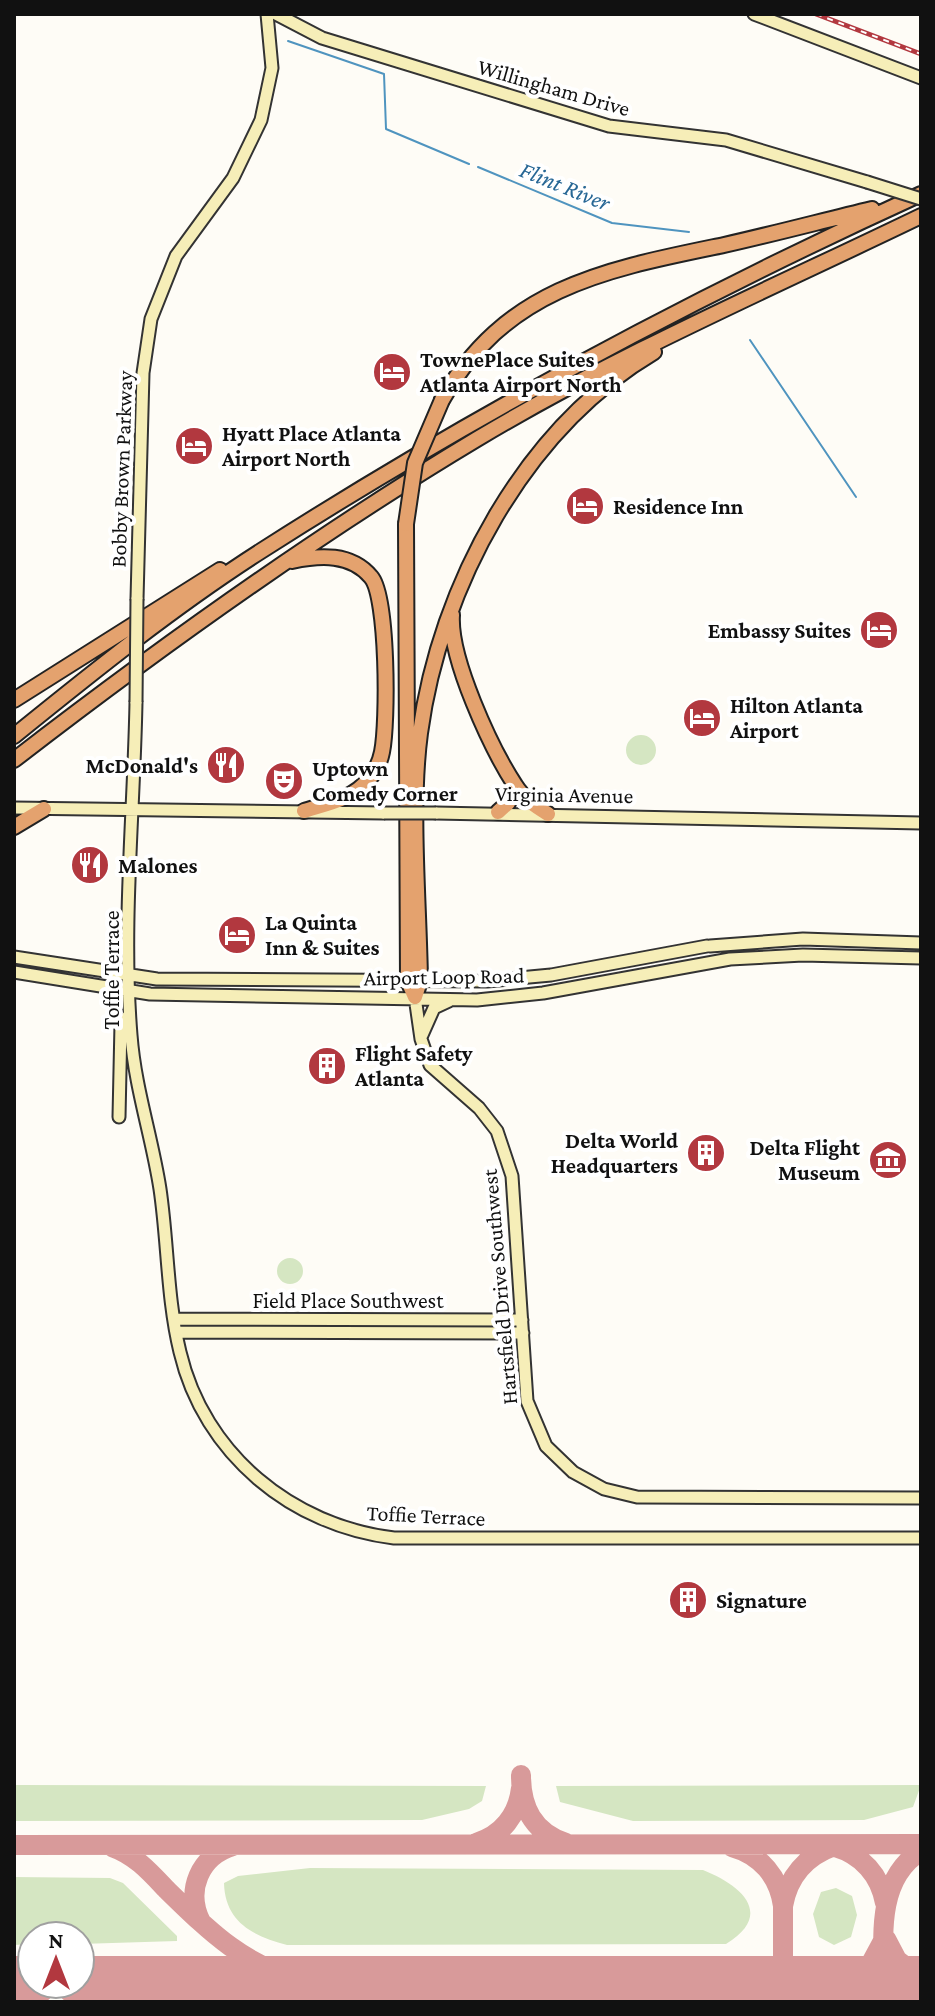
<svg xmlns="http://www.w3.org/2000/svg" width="935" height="2016" viewBox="0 0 935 2016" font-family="'Crimson Pro',serif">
  <rect width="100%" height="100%" fill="#fefcf6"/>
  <path fill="#d5e6c2" d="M626 750a15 15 0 1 1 30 0a15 15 0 1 1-30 0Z
    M277 1271a13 13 0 1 1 26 0a13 13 0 1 1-26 0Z
    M14,1785l472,1 -4,15 -13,8 -47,11 -408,1z
    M921,1785l-8,22 -49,13 -231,1 -73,-19 -4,-16z
    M310,1868l393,2c38,15 72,44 23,74l-439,1c-34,-9 -62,-23 -63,-62l14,-7z
    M14,1877l96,1 13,5 54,53v5l-97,3v-8h-48v8l-18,1z
    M836,1888l16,8 5,19 -6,22 -17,8 -15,-8 -6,-23 8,-22z"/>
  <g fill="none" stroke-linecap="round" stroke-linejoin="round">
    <path stroke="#4f94bf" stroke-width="2" d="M288,41l96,33 2,55 83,35
      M478,167l134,56 77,9
      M750,340l106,157"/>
    <path stroke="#d89a9a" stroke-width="20" d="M521,1775c0,32 12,57 45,68
      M476,1843c26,-8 42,-28 45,-55
      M14,1845l907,-1
      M112,1847c23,8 38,25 54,42 43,42 79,78 139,92
      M732,1847c29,8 47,30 51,59
      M835,1847c27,8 45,28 50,56
      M201,1922c-16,-32 -1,-66 32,-76
      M886,1939l11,21 24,18
      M740,1981l122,21
      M840,1981l30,-16 14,-26
      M14,1990l29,-6
      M480,2002l116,-21
      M783,2002v-96c5,-29 23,-50 51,-60
      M885,2002c0,-51 -14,-120 36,-151"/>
    <path stroke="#d89a9a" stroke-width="50" d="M14,1981h18
      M80,1981h841"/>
    <g stroke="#333" stroke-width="15">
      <path id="secondary" d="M276,14l46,24 287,88 117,14 141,42
        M754,14l167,64
        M137,599l6,-226 8,-54 25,-63 57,-78 28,-58 11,-52 -5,-54
        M136,702c-2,110 -14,223 -5,333 4,53 21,102 29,154 8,54 7,110 20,163 24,102 112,174 214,186h527
        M14,808l370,5
        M436,813l485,10
        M710,946l93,-7 118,4
        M14,957l143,22 330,2 64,-6 156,-29
        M14,972l136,22 327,6 66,-7 187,-34 73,-4 118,3
        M415,997l6,42 9,26 49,43 18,23 15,45 15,225 19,45 27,26 31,17 33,8 284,1
        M422,1035l12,-27 15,-7
        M119,1117l2,-93 8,-9
        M174,1319l348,1
        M176,1332l347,1"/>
    </g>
    <g stroke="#222" stroke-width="18">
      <path id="highway" d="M442,400c63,-113 166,-131 282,-155 49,-11 98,-24 148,-36
        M406,524l2,457 7,16
        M292,561c28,-6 59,-8 79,16 17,19 17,146 11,175 -2,10 -6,19 -13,27 -15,20 -43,25 -65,32
        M452,615c-3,43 39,133 63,170 8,13 20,21 33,29
        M14,700l206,-130
        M14,736c79,-64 161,-130 247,-185 211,-135 432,-253 660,-357
        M14,760c149,-115 301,-224 463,-321 142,-85 295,-151 444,-223
        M498,812l10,-9 7,-17
        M14,827l30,-18
        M415,997l5,-16c-1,-77 -10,-173 0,-248 20,-147 104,-304 234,-381"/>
    </g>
    <use href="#secondary" stroke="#f6eeb8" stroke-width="11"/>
    <use href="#highway" stroke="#e4a26e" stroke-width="14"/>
    <g stroke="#b2383f" stroke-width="5">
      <path id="rail" d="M816,14l105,40"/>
    </g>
    <use href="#rail" stroke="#fff" stroke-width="2" stroke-dasharray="6" stroke-linecap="butt"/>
    <g stroke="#333" stroke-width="15" stroke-linecap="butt">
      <path id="secondary-bridge" d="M867,182l54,17
        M136,702l1,-103
        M384,813h52"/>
    </g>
    <g stroke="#222" stroke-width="18" stroke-linecap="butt">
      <path id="highway-bridge" d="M406,524l9,-61 27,-63"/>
    </g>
    <use href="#secondary-bridge" stroke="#f6eeb8" stroke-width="11"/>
    <use href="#highway-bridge" stroke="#e4a26e" stroke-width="14"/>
  </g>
  <defs>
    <g id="hotel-disc" transform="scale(2)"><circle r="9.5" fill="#b2383f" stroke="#fff"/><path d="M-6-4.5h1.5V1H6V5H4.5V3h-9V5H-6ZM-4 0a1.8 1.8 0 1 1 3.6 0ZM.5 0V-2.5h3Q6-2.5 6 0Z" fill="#fff"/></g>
    <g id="restaurant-disc" transform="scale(2)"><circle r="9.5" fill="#b2383f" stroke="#fff"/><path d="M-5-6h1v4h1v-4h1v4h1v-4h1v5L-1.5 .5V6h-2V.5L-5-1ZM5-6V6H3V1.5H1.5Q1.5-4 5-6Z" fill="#fff"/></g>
    <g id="theatre-disc" transform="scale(2)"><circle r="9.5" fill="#b2383f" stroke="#fff"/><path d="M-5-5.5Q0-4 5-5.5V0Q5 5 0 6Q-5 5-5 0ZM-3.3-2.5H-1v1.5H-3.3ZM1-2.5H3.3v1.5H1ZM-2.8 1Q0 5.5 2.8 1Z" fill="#fff"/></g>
    <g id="building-disc" transform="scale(2)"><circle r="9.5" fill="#b2383f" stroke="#fff"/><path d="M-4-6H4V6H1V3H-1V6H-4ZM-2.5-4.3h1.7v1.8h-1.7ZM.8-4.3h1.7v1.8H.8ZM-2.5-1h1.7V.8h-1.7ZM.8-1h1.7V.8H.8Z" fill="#fff"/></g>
    <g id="museum-disc" transform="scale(2)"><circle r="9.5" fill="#b2383f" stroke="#fff"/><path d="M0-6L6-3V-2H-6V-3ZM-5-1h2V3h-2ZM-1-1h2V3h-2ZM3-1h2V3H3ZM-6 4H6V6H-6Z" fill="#fff"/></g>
  </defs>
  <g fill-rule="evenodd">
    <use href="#hotel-disc" x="392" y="372"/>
    <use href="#hotel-disc" x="194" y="446"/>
    <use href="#hotel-disc" x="585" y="506"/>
    <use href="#hotel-disc" x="879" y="630"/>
    <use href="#hotel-disc" x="702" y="718"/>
    <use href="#restaurant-disc" x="226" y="765"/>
    <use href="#theatre-disc" x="284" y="781"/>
    <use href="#restaurant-disc" x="90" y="865"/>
    <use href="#hotel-disc" x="237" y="935"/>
    <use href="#building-disc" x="327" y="1066"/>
    <use href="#building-disc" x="706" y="1153"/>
    <use href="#museum-disc" x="888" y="1160"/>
    <use href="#building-disc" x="688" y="1600"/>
  </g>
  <g text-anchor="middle" stroke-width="8" stroke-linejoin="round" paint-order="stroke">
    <g font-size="22" fill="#111" stroke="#fff">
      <text transform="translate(554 87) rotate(16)" y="8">Willingham Drive</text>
      <text transform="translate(121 469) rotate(-88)" y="8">Bobby Brown Parkway</text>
      <text transform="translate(564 794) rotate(1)" y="8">Virginia Avenue</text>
      <text transform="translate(111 970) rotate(-90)" y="8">Toffie Terrace</text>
      <text transform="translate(444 976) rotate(-1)" y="8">Airport Loop Road</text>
      <text transform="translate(499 1287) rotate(-95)" y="8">Hartsfield Drive Southwest</text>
      <text x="348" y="1308">Field Place Southwest</text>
      <text transform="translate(426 1515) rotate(3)" y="8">Toffie Terrace</text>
    </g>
    <g font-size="22" font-weight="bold" fill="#111" stroke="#fff" text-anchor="start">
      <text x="420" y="367">TownePlace Suites<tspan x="420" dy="25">Atlanta Airport North</tspan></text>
      <text x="222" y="441">Hyatt Place Atlanta<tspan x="222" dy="25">Airport North</tspan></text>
      <text x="613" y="514">Residence Inn</text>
      <text x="851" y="638" text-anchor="end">Embassy Suites</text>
      <text x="730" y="713">Hilton Atlanta<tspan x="730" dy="25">Airport</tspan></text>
      <text x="198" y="773" text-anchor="end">McDonald's</text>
      <text x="312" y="776">Uptown<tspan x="312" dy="25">Comedy Corner</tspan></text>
      <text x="118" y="873">Malones</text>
      <text x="265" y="930">La Quinta<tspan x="265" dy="25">Inn &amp; Suites</tspan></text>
      <text x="355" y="1061">Flight Safety<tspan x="355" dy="25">Atlanta</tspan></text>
      <text x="678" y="1148" text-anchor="end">Delta World<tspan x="678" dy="25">Headquarters</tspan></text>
      <text x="860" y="1155" text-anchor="end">Delta Flight<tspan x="860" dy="25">Museum</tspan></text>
      <text x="716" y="1608">Signature</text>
    </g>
    <g font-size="24" font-style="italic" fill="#276795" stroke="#fff">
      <text transform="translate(565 186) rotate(22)" y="8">Flint River</text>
    </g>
  </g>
  <rect width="935" height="2016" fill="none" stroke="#111111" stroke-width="32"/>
  <g transform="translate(56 1960)"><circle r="38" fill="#ffffff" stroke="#a0a0a0" stroke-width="2"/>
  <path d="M0-6L14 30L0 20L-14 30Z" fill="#b2383f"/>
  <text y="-12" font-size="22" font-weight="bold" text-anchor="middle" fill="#111111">N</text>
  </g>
</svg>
